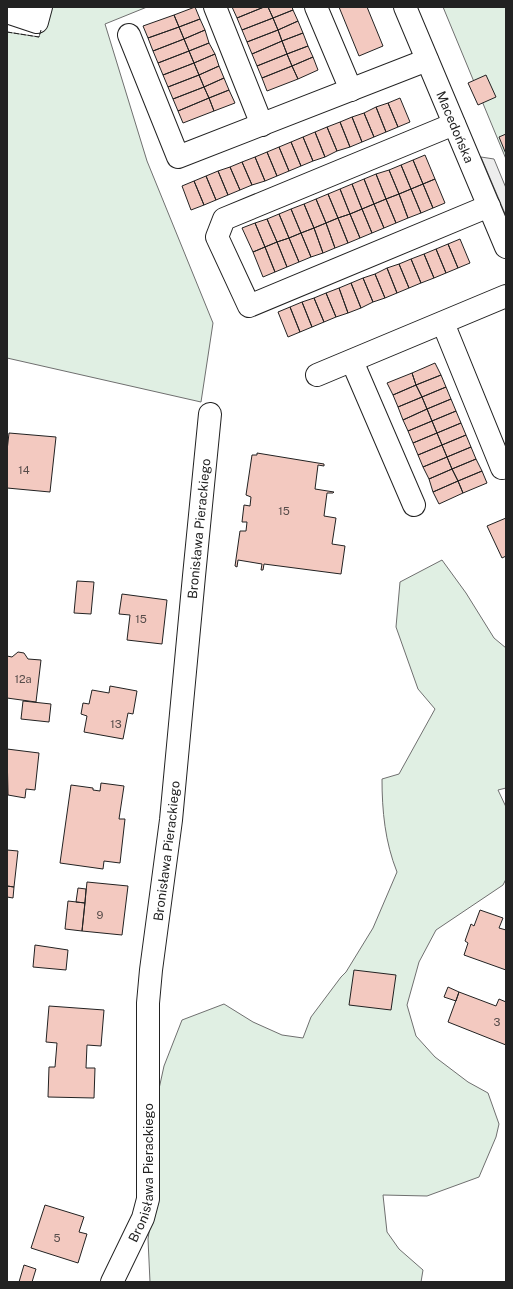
<svg xmlns="http://www.w3.org/2000/svg" width="513" height="1289" viewBox="0 0 513 1289" font-family="'Public Sans',sans-serif">
  <rect width="100%" height="100%" fill="#fff"/>
  <path fill="#e0efe3" stroke="#6f6f6f" d="M47,7h100l-42,17 42,137 66,162 -12,79 -194,-44v-326l32,5z
    M443,7h63v152z
    M442,560l24,33 28,45 12,10v140l-8,2 8,17v72l-3,6 -67,45 -17,32 -12,43 9,31 19,21 33,25 20,11 11,31 -3,13 -17,40 -52,19 -44,-1 4,37 12,17 24,21 -2,12h-271l-2,-43 7,-46 2,-95 7,-32 18,-46 42,-16 29,18 29,13 21,3 8,-21 30,-40 5,-5 27,-44 24,-56c-12,-30 -15,-61 -15,-93l17,-5 36,-65 -17,-20 -22,-62 4,-45z"/>
  <path fill="#ededed" stroke="#6f6f6f" d="M481,157l13,2 12,29v28z"/>
  <path fill="#f3c9c0" stroke="#222" d="M195,7l5,12 -21,8 -5,-12z
    M232,7h32l-27,11z
    M264,7h4l5,11 -31,12 -5,-12z
    M268,7h24l1,3 -20,8z
    M339,7h28l16,39 -24,10z
    M293,10l5,11 -20,9 -5,-12z
    M174,15l5,12 -31,11 -5,-12z
    M273,18l5,12 -31,12 -5,-12z
    M200,19l5,11 -21,9 -5,-12z
    M298,21l5,12 -21,8 -4,-11z
    M179,27l5,12 -31,12 -5,-13z
    M205,30l4,13 -20,8 -5,-12z
    M278,30l4,11 -30,13 -5,-12z
    M303,33l5,13 -21,8 -5,-13z
    M184,39l5,12 -31,12 -5,-12z
    M282,41l5,13 -30,12 -5,-12z
    M209,43l6,11 -21,9 -5,-12z
    M308,46l5,11 -21,9 -5,-12z
    M189,51l5,12 -31,12 -5,-12z
    M215,54l4,12 -20,9 -5,-12z
    M287,54l5,12 -30,12 -5,-12z
    M313,57l5,13 -20,9 -6,-13z
    M194,63l5,12 -31,12 -5,-12z
    M219,66l5,12 -20,9 -5,-12z
    M292,66l6,13 -31,12 -5,-13z
    M199,75l5,12 -31,12 -5,-12z
    M486,75l10,22 -18,8 -10,-22z
    M224,78l5,12 -20,8 -5,-11z
    M204,87l5,11 -31,13 -5,-12z
    M229,90l6,13 -21,8 -5,-13z
    M209,98l5,13 -31,12 -5,-12z
    M400,98l10,24 -12,5 -10,-24z
    M388,103l10,24 -12,5 -10,-25z
    M376,107l10,25 -12,5 -10,-24z
    M364,113l10,24 -12,5 -10,-25z
    M352,117l10,25 -12,5 -10,-25z
    M340,122l10,25 -13,4 -10,-24z
    M327,127l10,24 -12,6 -10,-25z
    M315,132l10,25 -12,4 -10,-24z
    M506,134v20l-7,-17z
    M303,137l10,24 -12,5 -10,-24z
    M291,142l10,24 -12,5 -10,-24z
    M279,147l10,24 -12,5 -10,-24z
    M267,152l10,24 -12,5 -10,-24z
    M425,155l10,24 -12,5 -10,-24z
    M255,157l10,24 -13,4 -10,-23z
    M413,160l10,24 -12,5 -10,-24z
    M242,162l10,23 -12,5 -10,-23z
    M401,165l10,24 -12,5 -10,-24z
    M230,167l10,23 -12,5 -10,-24z
    M389,170l10,24 -13,5 -10,-25z
    M218,171l10,24 -12,5 -10,-24z
    M376,174l10,25 -12,5 -10,-25z
    M206,176l10,24 -12,5 -10,-24z
    M364,179l10,25 -12,5 -10,-25z
    M435,179l10,24 -12,5 -10,-24z
    M194,181l10,24 -13,5 -9,-24z
    M352,184l10,25 -12,5 -10,-25z
    M423,184l10,24 -12,5 -10,-24z
    M340,189l10,25 -12,4 -10,-24z
    M411,189l10,24 -13,5 -9,-24z
    M328,194l10,24 -12,5 -10,-24z
    M399,194l9,24 -12,5 -10,-24z
    M316,199l10,24 -12,5 -10,-24z
    M386,199l10,24 -12,5 -10,-24z
    M304,204l10,24 -13,5 -10,-24z
    M374,204l10,24 -12,5 -10,-24z
    M291,209l10,24 -12,5 -10,-24z
    M362,209l10,24 -12,5 -10,-24z
    M279,214l10,24 -12,4 -10,-23z
    M350,214l10,24 -12,5 -10,-25z
    M338,218l10,25 -13,5 -9,-25z
    M267,219l10,23 -12,5 -10,-24z
    M255,223l10,24 -12,5 -11,-24z
    M326,223l9,25 -12,5 -9,-25z
    M314,228l9,25 -12,4 -10,-24z
    M301,233l10,24 -12,5 -10,-24z
    M289,238l10,24 -12,5 -10,-25z
    M460,239l10,24 -12,5 -10,-24z
    M277,242l10,25 -12,5 -10,-25z
    M448,244l10,24 -12,5 -10,-24z
    M265,247l10,25 -12,5 -10,-25z
    M436,249l10,24 -12,5 -10,-24z
    M424,254l10,24 -13,5 -10,-24z
    M411,259l10,24 -12,5 -10,-24z
    M399,264l10,24 -12,5 -10,-25z
    M387,268l10,25 -12,5 -10,-24z
    M375,274l10,24 -12,4 -10,-24z
    M363,278l10,24 -12,6 -10,-25z
    M351,283l10,25 -13,5 -9,-25z
    M339,288l9,25 -12,4 -10,-24z
    M326,293l10,24 -12,5 -10,-24z
    M314,298l10,24 -12,5 -10,-25z
    M302,302l10,25 -12,5 -10,-25z
    M290,307l10,25 -12,5 -10,-25z
    M435,363l6,12 -25,10 -4,-12z
    M412,373l4,12 -23,10 -6,-12z
    M441,375l5,12 -24,10 -6,-12z
    M416,385l6,12 -24,10 -5,-12z
    M446,387l5,12 -24,10 -5,-12z
    M422,397l5,12 -24,11 -5,-13z
    M451,399l5,12 -24,10 -5,-12z
    M427,409l5,12 -24,10 -5,-11z
    M456,411l5,12 -24,10 -5,-12z
    M432,421l5,12 -24,10 -5,-12z
    M461,423l5,12 -24,10 -5,-12z
    M9,433l47,4 -6,55 -43,-4v-37z
    M437,433l5,12 -24,10 -5,-12z
    M466,435l5,12 -24,10 -5,-12z
    M442,445l5,12 -24,10 -5,-12z
    M471,447l5,12 -24,10 -5,-12z
    M257,453l67,11v2l-6,-1 -3,24 19,3 -1,1h-6l-3,23 12,2 -4,26 13,2 -4,28 -77,-10 -1,6h-2l1,-6 -24,-4 -1,7 -2,-1 5,-35h6l1,-9h-5l2,-17 6,1 1,-9 -5,-2 6,-40h5z
    M447,457l5,12 -23,10 -6,-12z
    M476,459l6,12 -24,10 -6,-12z
    M452,469l6,12 -25,11 -4,-13z
    M482,471l5,12 -24,10 -5,-12z
    M458,481l5,12 -24,11 -6,-12z
    M506,518v38l-4,2 -15,-32z
    M77,581l17,1 -3,32 -17,-1z
    M122,594l45,6 -5,44 -35,-4 3,-25 -11,-1z
    M18,652l6,1 4,6 13,1 -5,42 -29,-4v-42l5,1z
    M110,686l27,5 -4,23 -5,-1 -5,26 -39,-7 3,-16 -6,-2 2,-11 6,1 3,-14 17,3z
    M23,701l28,3 -2,18 -28,-3z
    M7,749l32,4 -4,37 -9,-1 -1,9 -17,-3z
    M101,783l23,3 -5,33h6l-5,44 -16,-2 -1,8 -43,-6 11,-78 22,3v2l7,1z
    M7,850l11,1 -4,36 -7,-1z
    M87,882l41,4 -6,49 -40,-4z
    M7,886l7,1 -1,11 -6,-1z
    M78,888l8,1 -1,14 -9,-1z
    M68,901l17,2 -3,28 -17,-2z
    M480,910l23,8 -4,10 7,2v40l-42,-15 4,-12 -3,-2 6,-17 3,2z
    M35,945l33,5 -2,20 -33,-3z
    M354,970l42,5 -5,35 -42,-5z
    M448,987l11,5 -3,9 -12,-4z
    M459,992l37,14 3,-7 7,3v43l-58,-23z
    M49,1006l55,4 -3,36 -14,-1 -1,23h9l-1,30 -46,-1 1,-30h6l2,-24 -11,-1z
    M45,1205l39,12 -5,15 8,2 -9,29 -47,-15z
    M24,1265l12,4 -4,13h-13z"/>
  <g fill="none" stroke-linecap="round" stroke-linejoin="round">
    <g stroke="#222" stroke-width="24">
      <g id="minor">
        <path d="M215,7l47,118"/>
        <path d="M316,7l35,83"/>
        <path id="s1" d="M405,7l101,240"/>
        <path d="M7,12l30,10 4,-15"/>
        <path d="M129,35l49,122 249,-97"/>
        <path d="M454,124l-230,95 -7,18 32,69 240,-100"/>
        <path d="M443,323l59,145"/>
        <path d="M352,361l62,144"/>
        <path d="M317,375l189,-79"/>
        <path id="s2" d="M112,1282l31,-64 5,-19v-196l3,-33 20,-150 23,-244 16,-162"/>
      </g>
    </g>
    <use href="#minor" stroke="#fff" stroke-width="22"/>
    <path stroke="#222" stroke-width="1" stroke-dasharray="5 2" stroke-linecap="butt" d="M7,32l32,5 2,-7"/>
  </g>
  <g text-anchor="middle" stroke-width="3" stroke-linejoin="round" paint-order="stroke">
    <g font-size="11" fill="#564c4a">
      <text x="24" y="474">14</text>
      <text x="284" y="515">15</text>
      <text x="141" y="623">15</text>
      <text x="23" y="683">12a</text>
      <text x="116" y="728">13</text>
      <text x="100" y="919">9</text>
      <text x="497" y="1026">3</text>
      <text x="57" y="1242">5</text>
    </g>
    <g font-size="13" fill="#222" stroke="#fff">
      <text dy="5" stroke="none"><textPath href="#s1" startOffset="130">Macedońska</textPath></text>
      <text dy="5" stroke="none"><textPath href="#s2" startOffset="764">Bronisława Pierackiego</textPath></text>
      <text dy="5" stroke="none"><textPath href="#s2" startOffset="440">Bronisława Pierackiego</textPath></text>
      <text dy="5" stroke="none"><textPath href="#s2" startOffset="116">Bronisława Pierackiego</textPath></text>
    </g>
  </g>
  <rect width="513" height="1289" fill="none" stroke="#222222" stroke-width="16"/>
</svg>
